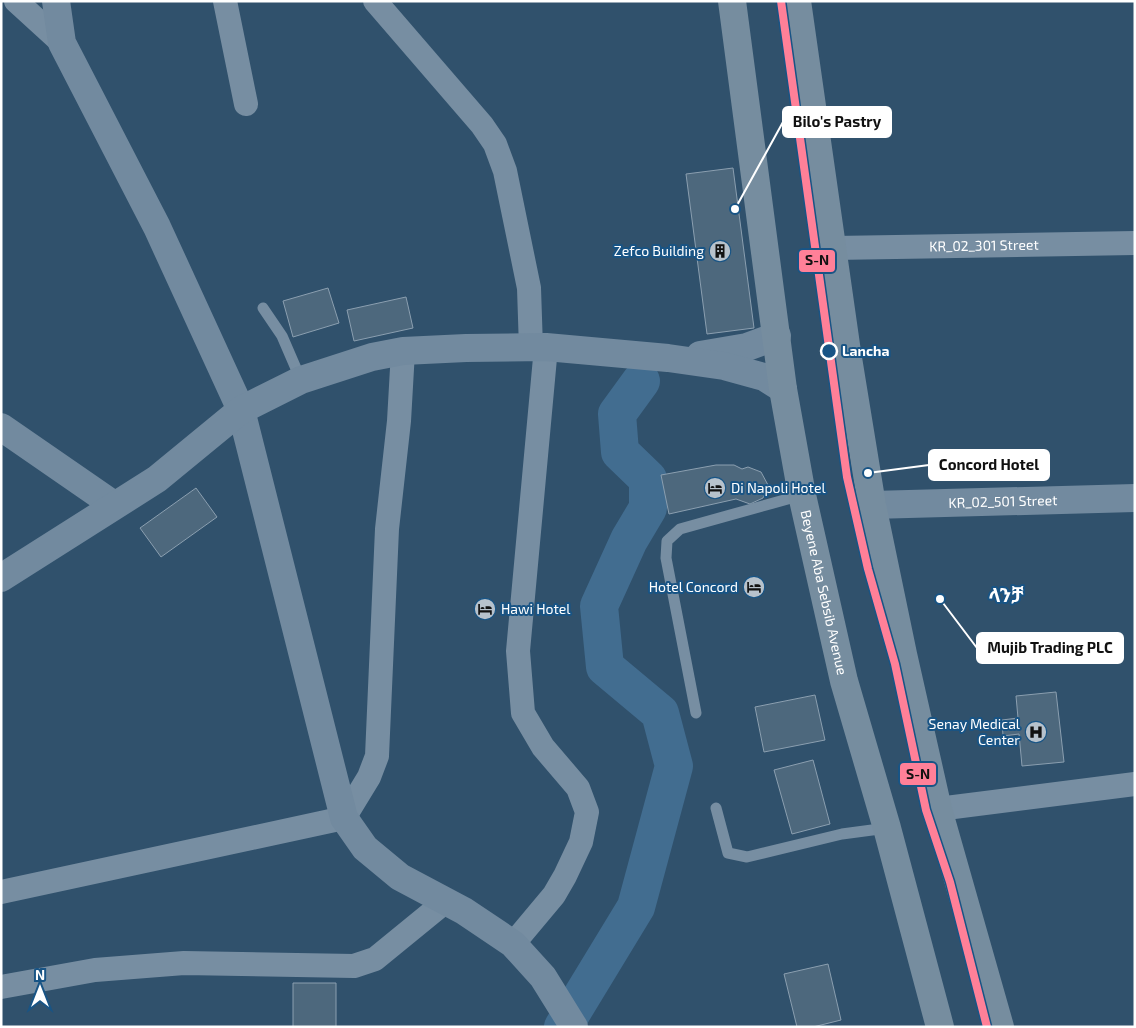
<svg xmlns="http://www.w3.org/2000/svg" width="1136" height="1028" viewBox="0 0 1136 1028" font-family="'Exo 2','Noto Sans Ethiopic',sans-serif">
  <rect width="100%" height="100%" fill="#30516c"/>
  <g fill="none" stroke-linecap="round" stroke-linejoin="round">
    <path stroke="#426d90" stroke-width="38" d="M563,1027l73,-120 38,-141 -14,-53 -55,-46 -6,-61 30,-66 19,-32v-29l-28,-27 -3,-38 24,-33"/>
  </g>
  <path fill="#4d687d" stroke="#8b9fb0" d="M733,168l21,160 -47,6 -21,-160z
    M328,288l11,35 -46,14 -10,-36z
    M406,297l7,31 -59,13 -7,-31z
    M716,465h18l8,4 6,-2 13,5 7,13 -5,13 -13,6 -14,-5 -67,15 -8,-39z
    M196,488l21,29 -56,40 -21,-29z
    M1056,692l8,70 -42,4 -3,-32 -16,2 -1,-16 16,-2 -2,-22z
    M815,695l10,45 -61,12 -9,-45z
    M813,760l17,64 -38,10 -18,-64z
    M828,964l13,56 -28,7h-16l-13,-53z
    M293,983h43v44h-43z"/>
  <g fill="none" stroke-linecap="round" stroke-linejoin="round">
    <path stroke="#778ea2" stroke-width="11" d="M263,308l19,28 19,44
      M696,713l-30,-155 1,-17 13,-12 122,-34
      M716,808l12,45 19,4 95,-23 45,-6"/>
    <g stroke="#778ea2" stroke-width="24">
      <path d="M16,1l46,42"/>
      <path d="M225,1l21,103"/>
      <path d="M375,1l107,124 13,19 10,27 24,117 2,60"/>
      <path id="s1" d="M834,248l301,-5"/>
      <path d="M938,809l197,-25"/>
      <path d="M1,892l343,-74 25,-41 8,-21 10,-227 12,-108 4,-70"/>
      <path d="M513,944l41,-49 11,-19 16,-34 6,-30 -9,-24 -35,-41 -20,-34 -5,-62 28,-304"/>
      <path d="M1,987l94,-17 89,-7 170,3 21,-7 71,-58"/>
    </g>
    <g stroke="#728a9f" stroke-width="28">
      <path d="M56,1l6,42 95,184 84,183 103,408 21,30 35,29 64,34 49,33 30,33 31,50"/>
      <path d="M700,355l47,-8 30,-11"/>
      <path d="M1,427l113,78"/>
      <path id="s2" d="M872,505l263,-7"/>
      <path d="M1,578l156,-99 84,-69 60,-30 71,-23 31,-6 63,-3 80,-1 122,11 56,8 40,11 19,12"/>
    </g>
    <g stroke="#768d9f" stroke-width="28">
      <path id="s3" d="M732,1l51,388 19,106 42,186 43,147 53,199"/>
      <path d="M797,1l50,351 25,153 31,149 35,155 62,218"/>
    </g>
    <g stroke="#185485" stroke-width="11">
      <path id="rail-1" d="M781,1l66,476 21,92 27,95 31,146 24,72 37,145"/>
    </g>
    <use href="#rail-1" stroke="#ff8098" stroke-width="8"/>
  </g>
  <defs>
    <g id="building-disc" transform="scale(1.125)"><circle r="9.5" fill="#b7c2cc" stroke="#185485"/><path d="M-4-6H4V6H1V3H-1V6H-4ZM-2.5-4.3h1.7v1.8h-1.7ZM.8-4.3h1.7v1.8H.8ZM-2.5-1h1.7V.8h-1.7ZM.8-1h1.7V.8H.8Z" fill="#111"/></g>
    <g id="hotel-disc" transform="scale(1.125)"><circle r="9.5" fill="#b7c2cc" stroke="#185485"/><path d="M-6-4.5h1.5V1H6V5H4.5V3h-9V5H-6ZM-4 0a1.8 1.8 0 1 1 3.6 0ZM.5 0V-2.5h3Q6-2.5 6 0Z" fill="#111"/></g>
    <g id="hospital-disc" transform="scale(1.125)"><circle r="9.5" fill="#b7c2cc" stroke="#185485"/><path d="M-5-5h3v3.5h4V-5h3V5h-3V1.5h-4V5h-3Z" fill="#111"/></g>
  </defs>
  <g fill-rule="evenodd">
    <use href="#building-disc" x="720" y="251"/>
    <use href="#hotel-disc" x="715" y="488"/>
    <use href="#hotel-disc" x="754" y="587"/>
    <use href="#hotel-disc" x="485" y="609"/>
    <use href="#hospital-disc" x="1036" y="732"/>
  </g>
  <circle fill="#185485" stroke="#fff" stroke-width="2.5" cx="829" cy="351" r="8"/>
  <g text-anchor="middle" stroke-width="4" stroke-linejoin="round" paint-order="stroke">
    <g font-size="14" fill="#fff" stroke="#185485">
      <text dy="5" stroke="none"><textPath href="#s1" startOffset="150">KR_02_301 Street</textPath></text>
      <text dy="5" stroke="none"><textPath href="#s2" startOffset="131">KR_02_501 Street</textPath></text>
      <text dy="5" stroke="none"><textPath href="#s3" startOffset="599">Beyene Aba Sebsib Avenue</textPath></text>
    </g>
    <g font-size="14" fill="#fff" stroke="#185485" text-anchor="end">
      <text x="704" y="256">Zefco Building</text>
      <text x="731" y="493" text-anchor="start">Di Napoli Hotel</text>
      <text x="738" y="592">Hotel Concord</text>
      <text x="501" y="614" text-anchor="start">Hawi Hotel</text>
      <text x="1020" y="729">Senay Medical<tspan x="1020" dy="16">Center</tspan></text>
    </g>
    <g font-size="14" font-weight="bold" fill="#fff" stroke="#185485" text-anchor="start">
      <text x="842" y="356">Lancha</text>
    </g>
    <g font-size="19" font-weight="bold" fill="#fff" stroke="#185485">
      <text x="1006" y="602">ላንቻ</text>
    </g>
  </g>
  <path fill="none" stroke="#fff" stroke-width="2" d="M735 209L783 122M868 473L929 465M940 599L977 648"/>
  <g fill="#fff" stroke="#185485" stroke-width="2">
    <circle cx="735" cy="209" r="5"/>
    <circle cx="868" cy="473" r="5"/>
    <circle cx="940" cy="599" r="5"/>
  </g>
  <g fill="#fff" stroke="#fff" stroke-width="2">
    <rect x="783" y="107" width="108" height="30" rx="5"/>
    <rect x="929" y="450" width="120" height="30" rx="5"/>
    <rect x="977" y="633" width="146" height="30" rx="5"/>
  </g>
  <g font-size="15" text-anchor="middle" font-weight="bold" fill="#111">
    <text x="837" y="127">Bilo's Pastry</text>
    <text x="989" y="470">Concord Hotel</text>
    <text x="1050" y="653">Mujib Trading PLC</text>
  </g>
  <g stroke="#185485" stroke-width="2">
    <rect x="798" y="249" width="38" height="24" rx="5" fill="#ff8098"/>
    <rect x="899" y="762" width="38" height="24" rx="5" fill="#ff8098"/>
  </g>
  <g font-size="14" text-anchor="middle" font-weight="bold" fill="#111">
    <text x="817" y="265">S-N</text>
    <text x="918" y="779">S-N</text>
  </g>
  <rect width="1136" height="1028" fill="none" stroke="#ffffff" stroke-width="5"/>
  <g transform="translate(40 988)" stroke="#185485" stroke-width="4" paint-order="stroke">
  <path d="M0-4L9 19L0 12L-9 19Z" fill="#ffffff"/>
  <text y="-8" font-size="14" font-weight="bold" text-anchor="middle" fill="#ffffff">N</text>
  </g>
</svg>
